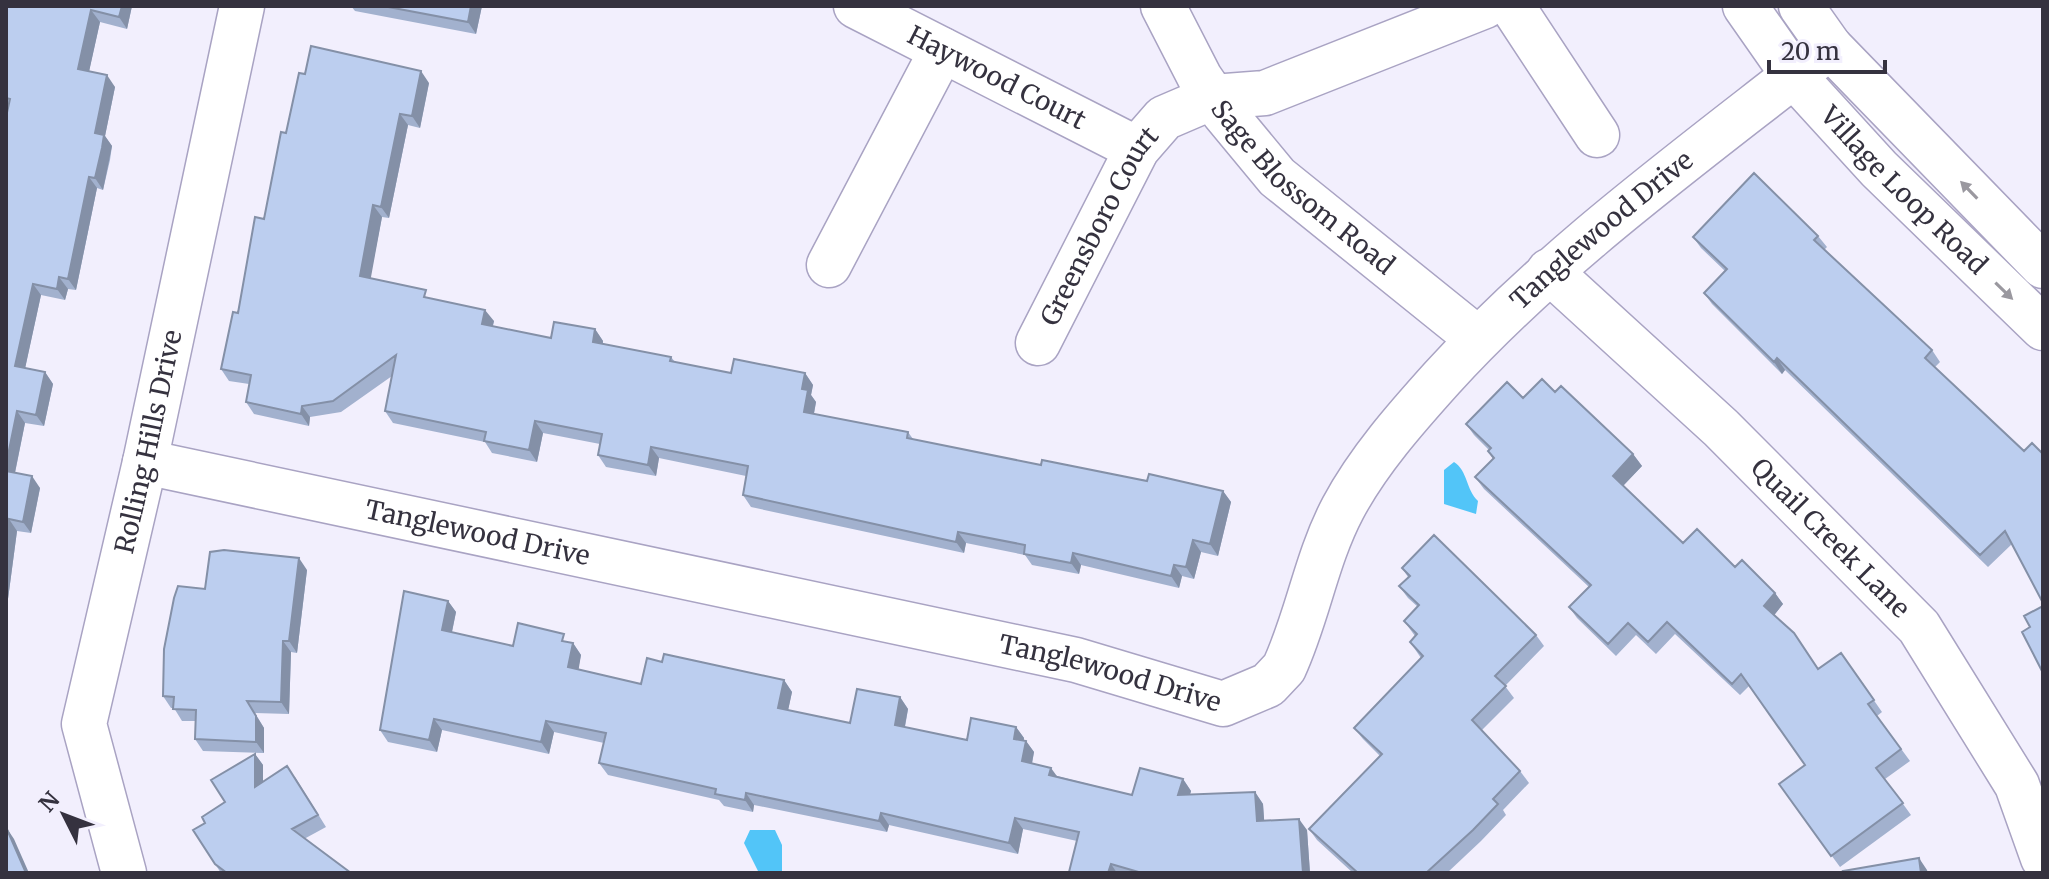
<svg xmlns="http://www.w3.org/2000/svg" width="2049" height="879" viewBox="0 0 2049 879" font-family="Merriweather,serif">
  <rect width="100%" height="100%" fill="#f2effd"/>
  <path fill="#52c5f8" d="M1454,462c14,9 12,28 24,39l-2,13 -32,-10v-34z
    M750,830h25l7,15v28h-23l-15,-30z"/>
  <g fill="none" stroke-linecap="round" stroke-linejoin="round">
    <g stroke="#a9a3c3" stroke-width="47">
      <g id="minor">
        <path id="s1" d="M856,6l281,143"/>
        <path id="s2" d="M1163,6l37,72 24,35 53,64 201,162"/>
        <path d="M1512,6l85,129"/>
        <path id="s3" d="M1745,6l49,70 85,93 164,159"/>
        <path d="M1801,6l29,41 213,219"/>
        <path d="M829,265l113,-215"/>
        <path id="s4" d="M1549,271l172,157 198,199 98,158 26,73"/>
        <path id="s5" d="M1038,343l99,-194 27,-31 49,-21 52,-4 220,-87"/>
        <path id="s6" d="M145,462l931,198 147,44 45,-19 16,-17c24,-52 32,-109 59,-160 25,-47 63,-90 99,-130 115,-126 254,-225 388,-331"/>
        <path id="s7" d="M124,873l-40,-149 61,-262 97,-456"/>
      </g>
    </g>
    <use href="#minor" stroke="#fff" stroke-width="44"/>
  </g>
  <path fill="#a2b1ce" d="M6,6h126l-5,23 -27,-7 -11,49 26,16 -10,49 7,10 -2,14 -7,30 -6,-2 -21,102 -8,-1 -3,11 -24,-5 -16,73 20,4 8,12 -9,42 -19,-3 -10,50 25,15 -9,45 -14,-2 -11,83v-497l2,-9h-2z
    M351,6h131l-6,28 -121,-23z
    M429,83l-9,45 -12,-3 -19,93 -7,-1 -12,61 62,21 62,22 -1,5 58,12 44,-9 8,12v3l68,13 4,5 56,11h74l8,12 -2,10 5,7 -2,12 94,18 5,7 128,26 182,26 8,11 -13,54 -17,-4 -7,27 -12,-3 -3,12 -98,-23 -2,9 -47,-9 -7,-10 -59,-12 -2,10 -213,-46 -8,-12 3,-19 -87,-18 -3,18 -50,-9 -8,-12 2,-11 -57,-11 -6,29 -45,-9 -7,-11 -92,-19 -8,-12 7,-35 -51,36 -31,5 -1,9 -55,-12 -8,-12 3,-18 -20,-3 -8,-12 43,-150 22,-86z
    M1818,236l9,11 -3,3 108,100 8,12 -5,5 77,177 -24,23 -203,-197 -3,4 -70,-70 -8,-11 21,-22 -24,-23 -8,-11z
    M1555,392l78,62 9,12 -19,20 60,57 52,24 40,26 8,11 -9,11 44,54 23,-16 41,59 -5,4 33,45 -25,18 26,36 -71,52 -61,-83 26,-19 -56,-79 -9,9 -65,-61 -19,20 -20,-19 -20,21 -39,-38 -8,-11 20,-20 -105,-98 -9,-12 18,-18 -5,-8 1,-1 -15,-15 -8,-11 57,-26z
    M1402,568l134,67 8,11 -39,40 9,12 -32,32 38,41 9,12 -26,27 3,5 -25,26 -34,32h-94l-36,-33 -8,-11 71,-73 -17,-17 -9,-11 67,-70 -11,-16 5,-6 -11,-15 14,-14 -10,-9 -9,-12 9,-9z
    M307,570l-10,83 -6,-1 -2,62 -34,-1 9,15v25l-61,-2 -8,-12v-18h-13l-8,-13h-3l-8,-12 42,-107z
    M448,601l8,11 -4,20 61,14 60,-3 8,12 -3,14 63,15 21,-22 122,18 8,12 -4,18 62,13 50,-26 8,12 -3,18 62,13 49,-13 8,11v2l2,1 8,11 -2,12 25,12 75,19 51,-16 8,12 -1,4 65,-3 8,12 1,16 43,10 3,43h-241l8,-32 -54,-12 -5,25 -129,-29 -2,7 -133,-27 -1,7 -29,-6 -5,-6 -111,-25 -9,-12 5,-20 -50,-11 -5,22 -107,-24 -5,22 -49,-10 -8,-12z
    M255,754l8,11v16l32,-4 31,50 -22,12 47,34h-130l-6,-9 -10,-41 20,-21z"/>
  <path fill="#8490a7" d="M122,6h10l-5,23 -8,-12z
    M471,6h11l-6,28 -8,-12z
    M91,10l9,12 -13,59 -9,-12z
    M421,71l8,12 -9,45 -8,-12z
    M107,75l8,12 -10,49 7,10 -9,44 -8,-12v-45z
    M400,114l8,11 -19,93 -8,-11z
    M89,177l8,11 -21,102 -8,-11z
    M373,205l9,12 -13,71 -9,-12z
    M59,277l9,12 -3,11 -8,-11z
    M33,284l8,11 -18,83 -8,-12z
    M485,310l9,11 -4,14 -8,-11z
    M595,329l8,12 -2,13 -8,-12z
    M1777,358l8,12 -3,4 -8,-12z
    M45,372l8,12 -9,42 -8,-11z
    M805,373l8,12 -2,10 5,7 -4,21 -8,-11 -2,-23z
    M302,406l8,11 -1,9 -8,-12z
    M17,411l8,12 -12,59 -7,-10v-7z
    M535,421l8,12 -6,29 -8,-12z
    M651,447l8,11 -3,18 -8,-11z
    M1633,454l9,12 -21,22 -8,-12z
    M32,476l8,12 -9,45 -8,-11z
    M1223,491l8,11 -13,54 -8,-12z
    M9,519l8,12 -11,83v-74z
    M958,532l8,11 -2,10 -8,-11z
    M1193,540l8,12 -7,27 -8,-12z
    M1073,553l8,12 -2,9 -8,-11z
    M299,558l8,12 -10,83 -8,-12z
    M1174,565l8,11 -3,12 -8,-12z
    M1775,593l8,11 -11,14 -8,-12z
    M448,601l8,11 -6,29 -8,-11z
    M283,641l8,11 -2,62 -8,-12z
    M573,643l8,12 -4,24 -9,-12z
    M784,680l8,12 -6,28 -8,-12z
    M900,697l8,12 -5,27 -8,-11z
    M247,701l17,27v25l-8,-11z
    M434,719l8,11 -5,22 -8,-12z
    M546,721l8,11 -5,22 -8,-12z
    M1016,727l8,11 -2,12 -8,-11z
    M1026,741l8,11 -4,21 -8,-12z
    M255,754l8,11v33l-8,-11z
    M1051,768l8,11 -10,-4z
    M1183,779l8,12 -5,16 -8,-12z
    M1255,792l8,12 2,28 -8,-11z
    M746,793l8,12 -1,7 -8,-12z
    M881,813l8,12 -2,7 -8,-11z
    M1015,818l8,11 -5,25 -9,-11z
    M1299,819l8,11 3,43h-7z
    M6,827l8,12 15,34h-3z
    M1919,858l8,12 1,3h-7z
    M1111,864l6,9h-9z"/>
  <path fill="#bcceef" stroke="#8490a7" stroke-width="2" d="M6,6h116l-3,11 -28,-7 -13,59 29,6 -12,58 9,2 -2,13 -7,30 -6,-1 -21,102 -9,-2 -2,12 -24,-5 -18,82 30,6 -9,43 -19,-4 -11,54v-348l4,-18 -4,-1z
    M383,6h88l-3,16z
    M311,46l110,25 -9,45 -12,-2 -19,93 -8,-2 -13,71 66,14 -2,7 61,13 -3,14 69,14 3,-16 41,7 -2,13 78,15 -1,4 61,12 3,-14 71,14 -3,16 6,1 -4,22 104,20 -1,6 134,27 1,-5 105,21 2,-7 74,17 -13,53 -17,-4 -7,27 -12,-2 -3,11 -98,-23 -2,10 -47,-9 1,-9 -67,-13 -2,10 -213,-47 5,-29 -97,-19 -3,18 -50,-10 4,-21 -67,-13 -6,29 -45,-9 2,-9 -101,-21 11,-56 -63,46 -31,5 -1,8 -55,-12 5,-27 -30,-6 12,-57 5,1 17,-96 9,2 17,-87 5,1 13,-60 6,1z
    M1754,173l64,63 -4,4 118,110 -7,8 99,93 8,-8 11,11v149l-38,-72 -25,24 -203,-197 -3,4 -70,-69 23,-24 -34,-32z
    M1542,379l13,13 6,-6 72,68 -20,22 70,67 14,-14 38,38 7,-7 33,33 -11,13 30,27 24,36 23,-16 33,47 -6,4 33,45 -25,19 27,35 -72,53 -52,-72 26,-19 -64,-91 -9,10 -65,-62 -19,20 -20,-19 -20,21 -39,-37 22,-22 -116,-108 19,-19 -6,-7 3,-3 -25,-24 41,-42 16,16z
    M6,471l26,5 -9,46 -14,-3 -3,21z
    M1434,535l102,100 -41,41 11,10 -34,34 48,51 -27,28 5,5 -25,26 -47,43h-68l-49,-44 73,-75 -28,-26 69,-72 -13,-14 7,-8 -13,-13 15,-16 -20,-19 11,-10 -8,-8z
    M224,550l75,8 -10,83h-6l-2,61 -34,-1 9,15v26l-61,-3 1,-29 -23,-1 1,-12 -11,-1 1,-47 10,-51 4,-12 27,3 5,-37z
    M404,591l44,10 -6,29 71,16 5,-23 46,11 -2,7 11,2 -5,24 73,17 6,-26 15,4 2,-8 120,26 -6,28 72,15 7,-34 43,8 -5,28 72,15 4,-22 45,9 -2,12 12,2 -4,20 29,7 -2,7 83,20 8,-27 43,11 -5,16 77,-3 2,29 42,-2 4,54h-161l-31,-9 -3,9h-36l-3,-1 10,-40 -64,-14 -6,25 -128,-30 -2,8 -133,-28 -1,7 -30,-6 1,-5 -117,-26 7,-30 -60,-12 -5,21 -107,-23 -5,21 -49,-10z
    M2043,606v67l-21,-41 8,-5 -6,-11z
    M255,754v33l32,-21 31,49 -26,14 59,44h-124l-12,-9 -22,-34 12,-7 -3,-6 23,-15 -14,-22z
    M6,827l20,46h-20z
    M1919,858l2,15h-77l-1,-2z"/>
  <defs><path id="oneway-solid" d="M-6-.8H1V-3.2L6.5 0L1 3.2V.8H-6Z" transform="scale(2)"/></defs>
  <g fill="#9a989f">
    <use href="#oneway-solid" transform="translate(1969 190) rotate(-134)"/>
    <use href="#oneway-solid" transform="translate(2004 291) rotate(44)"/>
  </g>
  <g text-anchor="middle" stroke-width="8" stroke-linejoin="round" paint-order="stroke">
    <g font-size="26" fill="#35323f" stroke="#f2effd">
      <text dy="9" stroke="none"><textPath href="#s1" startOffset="158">Haywood Court</textPath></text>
      <text dy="9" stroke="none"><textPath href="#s2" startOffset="232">Sage Blossom Road</textPath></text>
      <text dy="9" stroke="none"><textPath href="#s3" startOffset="244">Village Loop Road</textPath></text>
      <text dy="9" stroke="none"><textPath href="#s5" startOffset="132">Greensboro Court</textPath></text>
      <text dy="9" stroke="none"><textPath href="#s6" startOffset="1730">Tanglewood Drive</textPath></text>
      <text dy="9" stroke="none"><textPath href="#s7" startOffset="444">Rolling Hills Drive</textPath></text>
      <text dy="9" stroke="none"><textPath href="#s6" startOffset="340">Tanglewood Drive</textPath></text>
      <text dy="9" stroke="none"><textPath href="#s4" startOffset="388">Quail Creek Lane</textPath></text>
      <text dy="9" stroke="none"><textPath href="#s6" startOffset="988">Tanglewood Drive</textPath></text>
    </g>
  </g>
  <rect width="2049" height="879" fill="none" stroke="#35323f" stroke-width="16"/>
  <g transform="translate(64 815) rotate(312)" stroke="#f2effd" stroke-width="6" paint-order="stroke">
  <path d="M0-6L14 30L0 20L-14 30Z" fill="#35323f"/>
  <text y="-12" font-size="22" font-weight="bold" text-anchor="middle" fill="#35323f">N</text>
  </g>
  <path d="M1769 60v12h116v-12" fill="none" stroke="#35323f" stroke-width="4"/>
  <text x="1781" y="60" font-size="24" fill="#35323f" stroke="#f2effd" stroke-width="6" paint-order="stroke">20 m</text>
</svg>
